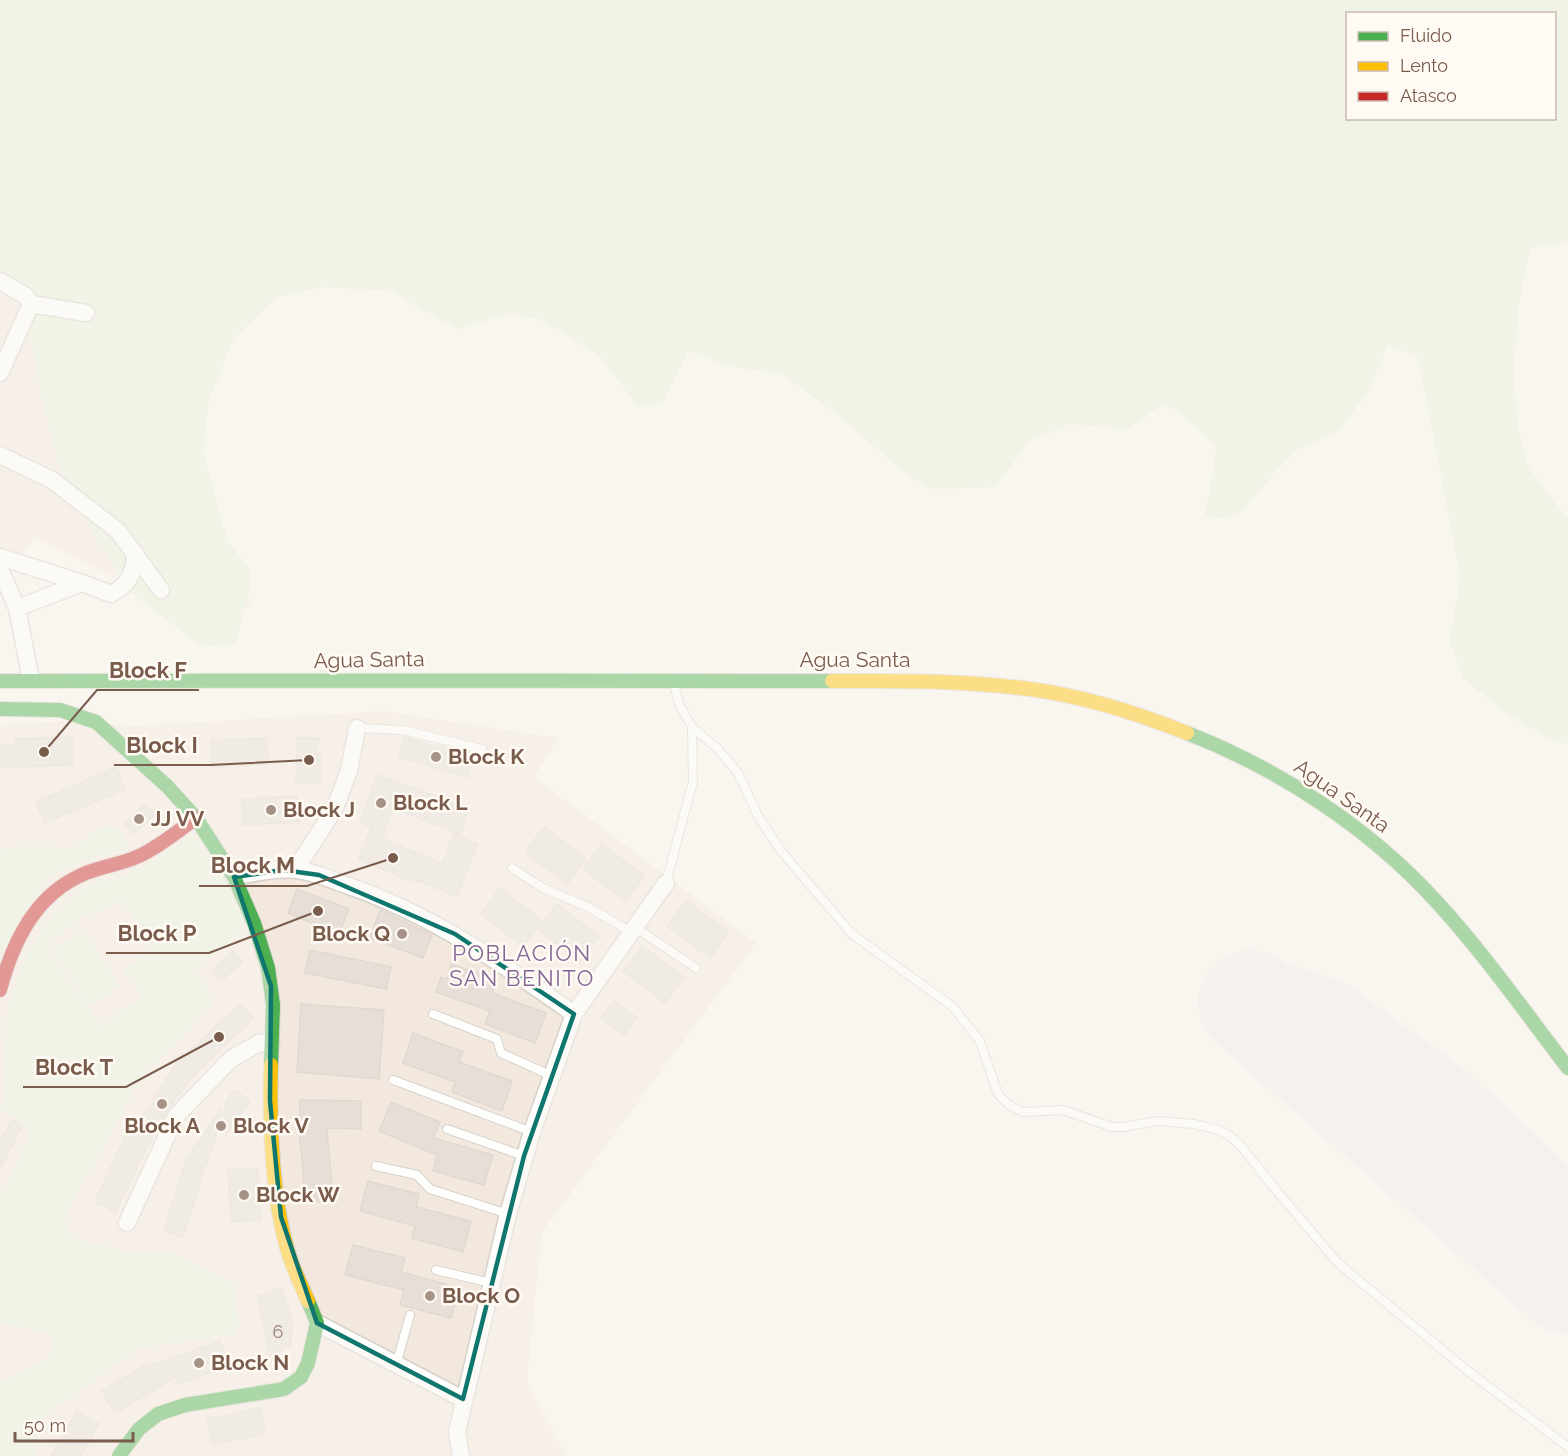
<svg xmlns="http://www.w3.org/2000/svg" width="1568" height="1456" viewBox="0 0 1568 1456" font-family="Raleway,sans-serif">
  <rect width="100%" height="100%" fill="#f9f5f0"/>
  <path fill="#f2e8de" d="M0,236l181,255 71,113 -48,29 -65,-100 -25,45 -80,-40 -16,21 -18,-4z
    M384,711l175,27 -25,39 222,166 -214,289 -15,149 39,75h-566v-731l62,-4 72,5z"/>
  <path fill="#e7f0db" fill-rule="evenodd" d="M0,0h1568v242l-37,6c-17,55 -24,159 -4,214 6,15 29,43 41,55v228l-25,-10 -37,-22 -42,-34 -14,-36 10,-68 -42,-218 -30,-12 -19,44 -29,42 -42,18 -14,13 -40,47 -19,10 -20,-3 7,-38 4,-31 -31,-30 -21,-14 -36,26 -59,-5 -41,18 -32,45 -66,2 -25,-16 -72,-62 -52,-37 -55,-8 -38,-15 -25,52 -24,5 -40,-53 -59,-36 -22,-3 -8,-3 -52,16 -68,-38 -68,-4 -45,10 -44,42 -24,61 -6,52 25,90 22,27v20l-7,23 -6,32 -35,3 -72,-55 -66,-106 -23,-91 -17,-97 -24,-22zM1348,14h206v104h-206z
    M112,825l6,4 10,14 -1,5 -15,6 -14,1 -46,20 -11,12 -41,66v-103l25,-4 51,2 20,-18z
    M185,838h10l34,48 18,41 -50,42 -7,1 8,6 18,23 -34,39 -38,35 -80,145 8,20 67,16h38l57,31 5,39 -4,10 -95,14 -91,64 -13,18 1,26h-37v-74c10,-4 43,-18 49,-25 22,-27 -34,-32 -49,-32v-135l8,-7 23,-53 -30,-20 4,-28 2,-69 11,-39 13,-28 29,-40 10,-9 31,-17 6,1 6,-1 46,-23zM122,901l32,44 -30,26 18,24 -40,32 -55,-76 3,-10 32,-23z
    M83,929l38,57 -31,21 -38,-57z"/>
  <g fill="none" stroke-linecap="round" stroke-linejoin="round">
    <path stroke="#f0ecec" stroke-width="42" d="M1251,1003l39,-17 49,18 110,80 63,57 56,54"/>
    <path stroke="#f0ecec" stroke-width="106" d="M1251,1003l317,278"/>
  </g>
  <path fill="#e6ded7" stroke="#e2d8d2" stroke-width="1.5" d="M72,737l1,28 -73,2v-21l15,-1 -1,-6z
    M404,737l68,20 -5,20 -68,-20z
    M267,738l1,26 -56,3 -1,-26z
    M297,738h23l-5,14 6,2v29h-25z
    M116,767l9,22 -80,34 -9,-21z
    M377,775l93,33 -10,26 -67,-26 -11,30 60,26 12,-30 24,10 -21,52 -40,-16 -1,3 -58,-24 14,-32 -12,-5z
    M298,796l1,26 -56,3 -1,-26z
    M145,804l10,10 -22,20 -9,-11z
    M544,827l42,32 -19,25 -42,-32z
    M602,844l42,32 -19,25 -42,-32z
    M500,888l42,33 -19,25 -42,-32z
    M297,889l52,20 -10,25 -51,-21z
    M686,901l43,31 -19,26 -43,-32z
    M557,904l42,33 -19,25 -43,-33z
    M380,910l52,25 -9,23 -53,-20z
    M642,946l42,31 -19,26 -42,-32z
    M310,950l81,17 -5,22 -81,-16z
    M233,951l9,11 -21,19 -10,-10z
    M451,964l46,16 -5,13 54,20 -11,30 -50,-19 5,-13 -54,-19 5,-15 6,2z
    M614,1001l23,17 -13,17 -23,-17z
    M240,1004l14,14 -64,61 -22,30 -18,32 -34,71 -21,-10 30,-65 4,1 47,-74z
    M301,1004l83,6 -5,69 -82,-7z
    M413,1033l50,19 -4,10 53,19 -10,30 -50,-19 3,-10 -52,-19z
    M234,1090l16,11 -24,34 -1,-31z
    M300,1100l61,1v28l-34,-1 6,73 -27,2 -7,-75z
    M391,1102l49,20 -7,16 60,17 -9,30 -51,-14 4,-16 -58,-24z
    M220,1110l3,2 -16,51 -6,9h3l-21,65 -19,-6 22,-72z
    M12,1119l11,6 -23,43v-27z
    M258,1168l3,52 -30,2 -3,-52z
    M368,1181l51,13 -3,13 55,14 -8,31 -51,-14 3,-12 -55,-15z
    M353,1245l52,13 -4,14 59,16 -9,30 -51,-13 4,-15 -59,-15z
    M281,1288l11,30 -1,28h-9l-1,8 -12,1 -11,-59z
    M220,1341l9,25 -51,18 -2,-7 -61,36 -13,-22 46,-28 2,3z
    M260,1408l5,25 -52,12 -6,-26z
    M77,1411l22,13 -18,32h-30z"/>
  <g fill="none" stroke-linecap="round" stroke-linejoin="round">
    <g stroke="#d7d1cb" stroke-width="10">
      <path id="lane" d="M674,683l5,21 13,23 26,22 20,24 20,43 23,35 71,83 101,73 27,34 18,53 11,11 14,7 40,-2 49,17h11l35,-6 36,3 25,6 12,7 10,9 35,44 62,73 130,108 100,76
        M357,728l46,2 79,19
        M512,868l31,20 45,19 45,26
        M666,883l27,-102 -1,-54
        M636,928l60,40
        M433,1014l64,25 4,14 51,23
        M393,1080l139,52
        M447,1129l77,27
        M376,1166l41,9 13,14 78,25
        M436,1270l55,13
        M396,1365l14,-50"/>
    </g>
    <g stroke="#d7d1cb" stroke-width="19">
      <path id="street" d="M0,281l26,15 5,8
        M31,304l55,9
        M0,373l31,-69
        M0,455l52,25 66,51 43,59
        M0,557l82,26
        M0,569l17,39 14,72
        M17,608l65,-25 29,11c18,-9 22,-20 25,-40
        M295,870l39,-60 15,-39 8,-43
        M234,877c20,-4 42,-9 63,-7 18,2 35,10 52,16 83,29 154,78 225,128
        M127,1223l49,-107 55,-57 28,-16 12,-1
        M317,1323l146,76
        M461,1456l-4,-24 51,-218 24,-82 42,-118 92,-131"/>
    </g>
    <g stroke="#d9d2cb" stroke-width="16">
      <path id="fast" d="M0,681c277,1 555,-2 832,0
        M0,709l60,1 36,12 71,64 29,32 38,59 20,46 14,45 5,37 -2,60
        M1187,733c92,36 181,94 248,167 48,52 90,112 133,168
        M119,1456l20,-27 19,-15 27,-9 99,-16 17,-12 7,-14 9,-40 -9,-22"/>
    </g>
    <g stroke="#d9d2cb" stroke-width="16">
      <path id="slow" d="M832,681c66,0 132,-1 197,8 54,7 108,24 158,44
        M271,1065c-2,58 1,139 19,193 5,15 12,29 18,43"/>
    </g>
    <g stroke="#d9d2cb" stroke-width="16">
      <path id="jam" d="M0,990c13,-49 36,-97 86,-117 17,-7 36,-9 53,-17 20,-9 39,-25 57,-38"/>
    </g>
    <use href="#lane" stroke="#fefefd" stroke-width="8"/>
    <use href="#street" stroke="#fefefd" stroke-width="16"/>
    <use href="#fast" stroke="#4caf50" stroke-width="14"/>
    <use href="#slow" stroke="#ffc107" stroke-width="14"/>
    <use href="#jam" stroke="#c62828" stroke-width="14"/>
  </g>
  <path d="M0 0H1568V1456H0ZM283,870l36,5 136,59 119,80 -50,142 -61,243 -146,-76 -36,-106 -11,-116 1,-115 -37,-109z" fill="#f9f5f0" fill-opacity=".55" fill-rule="evenodd"/>
  <path fill="none" stroke="#0f766e" stroke-width="4.5" stroke-linejoin="round" d="M283,870l36,5 136,59 119,80 -50,142 -61,243 -146,-76 -36,-106 -11,-116 1,-115 -37,-109z"/>
  <g fill="#a69286" stroke="#fffaf3" stroke-width="2">
    <circle cx="436" cy="757" r="6"/>
    <circle cx="381" cy="803" r="6"/>
    <circle cx="271" cy="810" r="6"/>
    <circle cx="139" cy="819" r="6"/>
    <circle cx="402" cy="934" r="6"/>
    <circle cx="162" cy="1104" r="6"/>
    <circle cx="221" cy="1126" r="6"/>
    <circle cx="244" cy="1195" r="6"/>
    <circle cx="430" cy="1296" r="6"/>
    <circle cx="199" cy="1363" r="6"/>
  </g>
  <g text-anchor="middle" stroke-width="5" stroke-linejoin="round" paint-order="stroke">
    <g font-size="18" fill="#977e72">
      <text x="278" y="1338">6</text>
    </g>
    <g font-size="21" fill="#7a5c4d" stroke="#fffaf3">
      <text transform="translate(369 660) rotate(-1)" y="7">Agua Santa</text>
      <text x="855" y="667">Agua Santa</text>
      <text transform="translate(1342 796) rotate(35)" y="7">Agua Santa</text>
    </g>
    <g font-size="21" font-weight="bold" fill="#7a5c4d" stroke="#fffaf3" text-anchor="start">
      <text x="448" y="764">Block K</text>
      <text x="393" y="810">Block L</text>
      <text x="283" y="817">Block J</text>
      <text x="151" y="826">JJ VV</text>
      <text x="390" y="941" text-anchor="end">Block Q</text>
      <text x="162" y="1133" text-anchor="middle">Block A</text>
      <text x="233" y="1133">Block V</text>
      <text x="256" y="1202">Block W</text>
      <text x="442" y="1303">Block O</text>
      <text x="211" y="1370">Block N</text>
    </g>
    <g font-size="22" letter-spacing="1.5" fill="#846695" stroke="#fffaf3">
      <text x="522" y="961">POBLACIÓN<tspan x="522" dy="25">SAN BENITO</tspan></text>
    </g>
  </g>
  <path fill="none" stroke="#7a5c4d" stroke-width="2" d="M44 752L97 690H199M309 760L210 765H114M393 858L307 886H199M318 911L209 953H106M219 1037L126 1087H23"/>
  <g fill="#7a5c4d" stroke="#fffaf3" stroke-width="2">
    <circle cx="44" cy="752" r="6"/>
    <circle cx="309" cy="760" r="6"/>
    <circle cx="393" cy="858" r="6"/>
    <circle cx="318" cy="911" r="6"/>
    <circle cx="219" cy="1037" r="6"/>
  </g>
  <g font-size="22" text-anchor="middle" font-weight="bold" fill="#7a5c4d" stroke="#fffaf3" stroke-width="5" stroke-linejoin="round" paint-order="stroke">
    <text x="148" y="678">Block F</text>
    <text x="162" y="753">Block I</text>
    <text x="253" y="873">Block M</text>
    <text x="157" y="941">Block P</text>
    <text x="74" y="1075">Block T</text>
  </g>
  <rect x="1346" y="12" width="210" height="108" fill="#fffaf3" stroke="#cabbb1" stroke-width="1.5"/>
  <rect x="1358" y="32" width="30" height="9" fill="#4caf50" stroke="#cabbb1" stroke-width="1.5"/>
  <text x="1400" y="42" font-size="18" fill="#7a5c4d">Fluido</text>
  <rect x="1358" y="62" width="30" height="9" fill="#ffc107" stroke="#cabbb1" stroke-width="1.5"/>
  <text x="1400" y="72" font-size="18" fill="#7a5c4d">Lento</text>
  <rect x="1358" y="92" width="30" height="9" fill="#c62828" stroke="#cabbb1" stroke-width="1.5"/>
  <text x="1400" y="102" font-size="18" fill="#7a5c4d">Atasco</text>
  <path d="M15 1432v9h118v-9" fill="none" stroke="#7a5c4d" stroke-width="3"/>
  <text x="24" y="1432" font-size="18" fill="#7a5c4d" stroke="#fffaf3" stroke-width="4.5" paint-order="stroke">50 m</text>
</svg>
